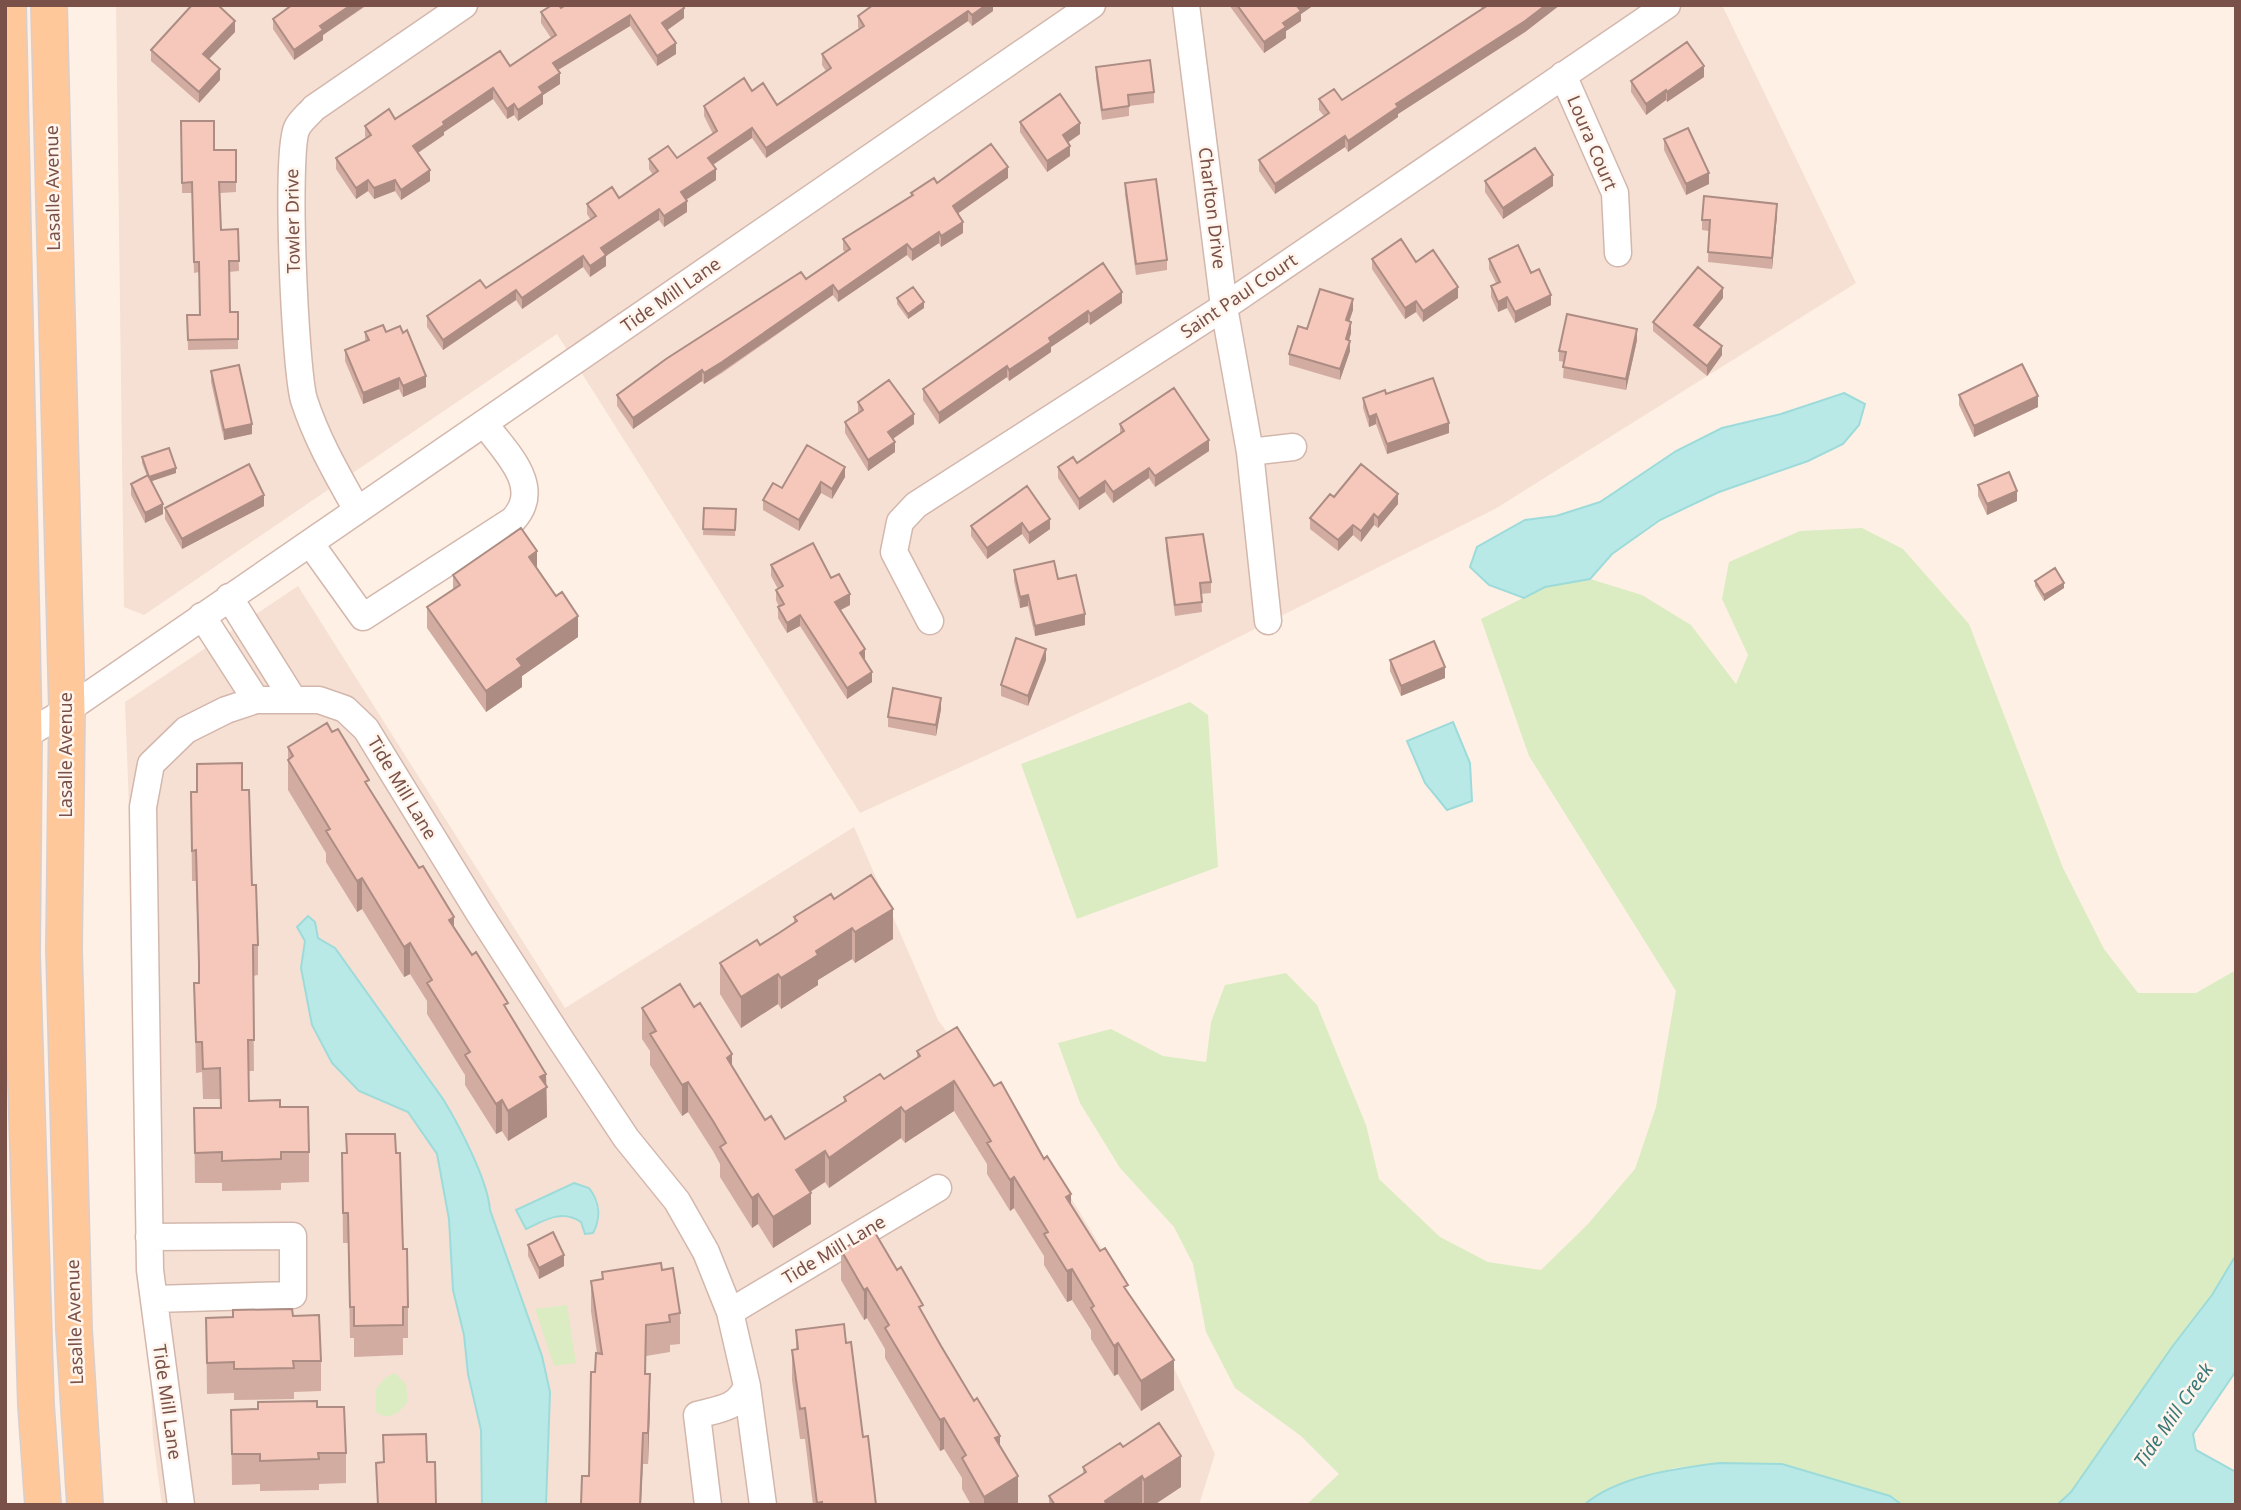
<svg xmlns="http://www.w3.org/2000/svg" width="2241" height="1510" viewBox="0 0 2241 1510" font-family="'Noto Sans',sans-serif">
  <rect width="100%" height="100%" fill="#fef0e5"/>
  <path fill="#f6e0d3" d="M116,5h1606l134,278 -361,226 -320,160 -315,144 -303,-479 -413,281 -20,-8z
    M298,586l267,422 289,-181 84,193 133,178 101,166 43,90 -16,51h-1037l-9,-65 -28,-738z"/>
  <path fill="#dbecc2" d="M1862,528l41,21 66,75 94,244 41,81 34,44h58l40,-23v285l-24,40 -141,197 -14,13h-155l-12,-9 -108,-32 -62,-1 -46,5 -44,13 -46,24h-278l33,-31 -38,-38 -66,-48 -29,-56 -13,-68 -19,-37 -54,-59 -40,-65 -22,-60 53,-14 52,27 43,6 5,-40 14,-37 61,-12 31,32 49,120 13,54 61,58 48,25 53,8 46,-45 48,-56 21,-62 20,-116 -147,-235 -48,-137 64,-32 45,-8 52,16 49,30 45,59 12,-29 -26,-56 7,-37 71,-31z
    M1190,702l18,13 10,152 -141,52 -56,-155z
    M567,1305l9,58 -22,3 -19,-57z
    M395,1373l11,11 2,17c-8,12 -20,21 -32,11v-23l10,-12z"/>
  <path fill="#b8e9e7" stroke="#9ddbda" stroke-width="2" d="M1844,393l21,11 -6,21 -16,19 -35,17 -89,31 -59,28 -48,34 -22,25 -45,8 -21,11 -35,-13 -19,-18 7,-20 48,-27 31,-4 44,-14 76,-51 46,-23 59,-14z
    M1453,722l17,41 2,38 -25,9 -22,-27 -18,-42z
    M308,916l7,6 3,16 17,10 108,151c16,26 45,82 47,111l52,146 8,36 -4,113h-64l-1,-75 -13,-56 -4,-39 -11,-45 -4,-71 -12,-65 -29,-42 -49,-21 -27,-28 -20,-38 -11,-57 4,-27 -8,-14z
    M574,1183l15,5c11,14 12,30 4,45l-8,1 -4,-12c-19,-13 -36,-2 -55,7l-10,-19z
    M2236,1255v116l-43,63 3,16 40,22v33h-179l14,-13 101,-145 40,-52z
    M1720,1463l62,1 108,32 12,9h-318c33,-29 94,-37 136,-42z"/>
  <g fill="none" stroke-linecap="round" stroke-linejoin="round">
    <g stroke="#d3b7ad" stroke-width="29">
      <path id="minor" d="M1186,5l38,302 26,145 18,169
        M1563,75l52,118 3,60
        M1250,452l43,-5
        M357,510c-20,-36 -40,-70 -53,-110 -9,-30 -19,-249 -7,-272 3,-7 12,-14 17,-20l150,-103
        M310,543l53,74 150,-97c31,-34 -8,-68 -29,-97
        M229,597l64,102
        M202,616l54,84
        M930,621l-36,-69 6,-30 16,-17 308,-198 443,-302
        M5,748l62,-38 1025,-705
        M149,1237l144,-1v59l-139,4
        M730,1312l17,74 16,119
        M181,1505l-31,-235 -7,-463 8,-43 35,-34 40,-20 30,-10h63l26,9 21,20 113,184 80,124 67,101 51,63 29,51 24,60 208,-124
        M708,1505l-11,-90c21,-6 41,-6 50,-29"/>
    </g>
    <g stroke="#d9cecc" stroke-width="38">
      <path id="major" d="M8,5l16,730 -2,219 14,451 7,100
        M49,5l18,705 -3,239 10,380 11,176"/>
    </g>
    <use href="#minor" stroke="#fff" stroke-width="26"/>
    <use href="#major" stroke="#ffc89b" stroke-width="35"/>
  </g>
  <path fill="#d3aca1" d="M869,5h124v6l-21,15 -4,-5 -202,137 -14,-20 -39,27 3,15 -30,20 1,12 -23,15 -5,-7 -53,36v10l-16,11 -7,-10 -61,42 -6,-9 -73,50 -16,-23v-11l59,-28 105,-68 -4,-6v-10l32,-6 34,-23 -4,-6v-10l28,-1 36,-24 -9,-18v-10l48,-15 25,14 49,-34 -4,-6v-11l37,-25 -1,-2v-11l11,-8z
    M1229,5h85l-13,9v7l-15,10v7l-22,15z
    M1481,5h79l-35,27 -127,82v3l-50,35 -3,-5 -70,47 -16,-23v-11l65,-44 -5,-6v-11l23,1 139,-90z
    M366,6l-43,29v5l-29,20 -21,-31v-10z
    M561,8l123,10 -17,12 9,24 -19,12 -27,-40 -72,44 2,14 -17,11v9l-25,17 -4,-6 -7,4 -14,-20 -49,33v3l-26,18 12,28 -29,19 -6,-9 -21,8 -6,-8 -12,8 -20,-30v-11l30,-20 -1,-2v-10l30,-7 115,-53 41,-28 -10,-15v-11z
    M235,32l-26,27 11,21 -21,23 -48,-42v-11z
    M1096,67l58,25v11l-25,3v10l-27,4 -6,-42z
    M1704,77l-37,25 -1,-2 -20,15 -15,-23v-11z
    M181,121l33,29h22v42l-16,1 1,37 17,-1 1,42 -10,1 1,40h8v37l-50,1 -1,-35h13l-1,-43 -5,1 -2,-80h-10z
    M1020,122l60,12 -12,8 2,14 -23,16 -27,-40z
    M1664,139l45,45 -23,11 -22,-45z
    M1008,178l-50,35 5,20 -22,14 -2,-4 -27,18 -5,-6 -69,47 -5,-7 -111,78 -18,11 -2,-3 -69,48 -16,-23v-11l189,-116 39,-27 -2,-2v-11l68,-43v-3l26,-10z
    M1485,181l68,5 -50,33 -18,-27z
    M1125,183l42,77v10l-31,5 -11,-81z
    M1777,215l-5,54 -64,-7 1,-31 -7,-1v-10z
    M1372,259l44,3 42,36 -35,24 -7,-10 -11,7 -33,-50z
    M1489,259l42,14 20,32 -36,18 -8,-15 -9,4 -7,-15v-11l5,-3 -7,-14z
    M1103,263l19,40 -32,22 -2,-3 -37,25v5l-42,29 -2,-4 -68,47 -16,-24v-11z
    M897,298l27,10 -16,11 -11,-15z
    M1723,298l-25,30 24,27 -15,21 -54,-45v-9z
    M1353,310l-4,11 2,12 -2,7 1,11 -10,29 -51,-15v-11l18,-25z
    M365,332h21l40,55 -23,10 -4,-8 -36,15 -18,-43v-11l20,-9z
    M1637,340l-11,50 -63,-12 1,-16 -5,-1v-10z
    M211,371l41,63 -28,6 -13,-58z
    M1386,394l63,39 -62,21 -11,-30 -7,3 -6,-19v-10z
    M1959,395l79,12 -64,30 -15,-32z
    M858,402l56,22 -21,15 2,13 -27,19 -23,-38v-11l13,-9z
    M1120,424l89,27 -54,36 -6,-9 -36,25 -8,-11 -26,18 -21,-32v-11l19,-4 43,-29z
    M142,457l34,16 -24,8 11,33 -18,9 -14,-28v-11l16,-8 -5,-13z
    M845,477l-13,22 -11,-6 -22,38 -36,-21v-10l19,-12z
    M1978,485l39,16 -30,14 -9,-19z
    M1027,486l23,43 -21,15 -7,-10 -35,25 -16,-23v-10z
    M1334,497l64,7 -20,24 -4,-3 -13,17 -8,-7 -15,16 -28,-22v-11z
    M264,506l-82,43 -17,-30v-11z
    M704,508l32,1 -1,27 -32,-1z
    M1166,538l45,44v11l-10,1 1,18 -27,4 -9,-67z
    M771,565l60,13 19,27 -10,5 25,50 7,22 -25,17 -47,-73 -13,7 -9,-15v-11h1l-3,-7v-10l2,-1 -7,-13z
    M537,568l41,69 -56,39v11l-36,25 -59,-84v-21l26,-17v-15z
    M1014,570l44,9 27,46 -50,11 -7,-30 -8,2 -6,-27z
    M2035,581l29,7 -20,13 -9,-15z
    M1046,660l-18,46 -27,-10v-11z
    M1390,660l55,18 -44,18 -11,-25z
    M941,709l-5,27 -48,-9v-10z
    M288,747l81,41 85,140 92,146 1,43 -39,24 -6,-10 -6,3 -31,-49v-10l-38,-61v-13l-17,-27 -6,3 -42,-68 -5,3 -31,-50v-9l-38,-63z
    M242,790l16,155v30l-5,1 1,95h-5v30l31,6 29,45v30l-28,1v7l-59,1v-8h-27l-1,-75h27l-1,-9h-17l-1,-27 -6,1 -2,-90h5v-5l-3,-97h-4l-1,-89z
    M834,899l59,40 -38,24 -3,-4 -34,21v5l-37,24 -3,-5 -37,24 -21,-34v-31l40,-18 34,-22v-6z
    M642,1008l90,59 33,53 20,19 59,-37v-5l40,-18 33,-21v-7l77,35 50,73 56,92 28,41 46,98 -33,21 -23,-37 -4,2 -23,-37v-9l-19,-30 -5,2 -23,-37v-9l-30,-48 -4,3 -23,-37v-10l-33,-53 -49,32 -4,-5 -72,50 -4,-6 -15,10 1,32 -38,24 -15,-24 -6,4 -32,-51v-13l-7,-13 -25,-39 -6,4 -32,-51v-14l-8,-12z
    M342,1153h54l12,154v31h-5v17l-49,2v-19h-4l-2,-95h-5z
    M528,1245l36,21 -25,13 -11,-23z
    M841,1250l82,64 77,132 18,59h-47l-9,-16v-11l-18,-29 -4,2 -55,-93v-9l-18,-31 -3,2 -23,-40z
    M662,1270l18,43v31l-10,1v7l-24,4 -1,18 5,30 -2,60h-5l-54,12 8,-123 -6,-42v-30l11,-2v-7z
    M293,1316l28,45v30l-27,1v7l-60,1v-7l-27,1 -1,-76z
    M796,1330l50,13 30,162h-63l-8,-66h-5l-8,-59v-30l4,-1z
    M317,1407l29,46v30l-27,1v6l-59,1v-7l-28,1 -1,-75z
    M1123,1447l58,40 -27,18h-105v-9l34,-22v-7z"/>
  <path fill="#ac8c83" d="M351,5h15l-43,30v5l-29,20v-10l26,-24z
    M986,5h7v6l-21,15v-11z
    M1299,5h15l-13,9v7l-15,10v7l-22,15v-11z
    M1546,5h14l-35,27 -127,82v3l-50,35v-11l48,-37z
    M684,8v10l-22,16v-11z
    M968,11v10l-202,137v-10z
    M630,15v11l-77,47v-10z
    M235,21v11l-32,33v-11z
    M676,43v11l-19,12v-10z
    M1704,66v11l-37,25v-10z
    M220,69v11l-21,23v-11z
    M560,73v11l-17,11v9l-25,17v-11l21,-23z
    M493,88v11l-49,33v3l-31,21v-10l30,-24z
    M1666,90v10l-20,15v-11z
    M514,104v11l-7,4v-10z
    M1080,123v11l-17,12v-11z
    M752,128v10l-44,30v-10z
    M1345,136v11l-70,47v-10z
    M1070,146v10l-23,16v-11z
    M1008,167v11l-55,39v-11z
    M716,169v11l-35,23v-11z
    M430,170v11l-29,19v-10z
    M1709,173v11l-23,11v-11z
    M1553,175v11l-50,33v-11z
    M368,180v11l-12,8v-11z
    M395,180v11l-21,8v-11z
    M687,201v11l-23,15v-11z
    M1777,204v11l-5,54v-11z
    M659,209v11l-53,36v10l-16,11v-11l11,-18z
    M963,222v11l-22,14v-11z
    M939,232v11l-27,18v-11z
    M907,244v11l-69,47v-10z
    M583,256v11l-61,42v-11z
    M833,285v10l-129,89v-11z
    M1458,287v11l-35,24v-11z
    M1723,288v10l-29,36v-9z
    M516,290v10l-73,50v-10z
    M1122,292v11l-32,22v-11z
    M1551,295v10l-36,18v-11z
    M1507,297v11l-9,4v-10z
    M1353,299v11l-7,21v-11z
    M1416,301v11l-11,7v-11z
    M924,302v6l-16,11v-5z
    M1088,311v11l-37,25v5l-42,29v-11l40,-32z
    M1351,322v11l-5,17v-11z
    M1637,329v11l-11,50v-11z
    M1350,341v10l-10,29v-11z
    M1722,346v9l-15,21v-10z
    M1007,366v11l-68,47v-11z
    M702,370v11l-69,48v-11z
    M426,376v11l-23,10v-11z
    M399,378v11l-36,15v-11z
    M2038,396v11l-64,30v-11z
    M914,414v10l-26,18v-10z
    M1376,414v10l-7,3v-10z
    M1449,423v10l-62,21v-10z
    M252,424v10l-28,6v-10z
    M1209,440v11l-54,36v-11z
    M895,442v10l-27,19v-11z
    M845,467v10l-13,22v-10z
    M176,468v5l-27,9v-5z
    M1149,468v10l-36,25v-11z
    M1105,481v11l-26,18v-11z
    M821,482v11l-22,38v-11z
    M2017,491v10l-30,14v-11z
    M1398,494v10l-20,24v-10z
    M264,495v11l-82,43v-10z
    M163,504v10l-18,9v-10z
    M1374,514v11l-13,17v-11z
    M1050,519v10l-21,15v-11z
    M1022,523v11l-35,25v-11z
    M1353,525v10l-15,16v-11z
    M537,551v21l-8,-15z
    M2064,583v5l-20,13v-6z
    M850,594v11l-15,8v-11z
    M1028,595v11l-8,2v-11z
    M1085,614v11l-50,11v-10z
    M800,615v11l-13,7v-10z
    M578,616v21l-56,39v11l-36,25v-21l31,-32z
    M865,649v11l-5,-7z
    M1046,649v11l-18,46v-10z
    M1445,667v11l-44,18v-10z
    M872,672v10l-25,17v-11z
    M941,698v11l-5,27v-11z
    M362,878v31l-5,3v-31z
    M893,909v30l-38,24v-31z
    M454,917v30l-5,-27z
    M852,928v31l-34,21v5l-37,24v-31l35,-27z
    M410,943v31l-6,3v-30z
    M778,974v30l-37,24v-31z
    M732,1054v31l-5,-27z
    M546,1074l1,43 -39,24v-30l32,-34z
    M954,1081v30l-49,32v-31z
    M688,1082v30l-6,4v-31z
    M502,1100v31l-6,3v-30z
    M901,1107v31l-72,50v-30z
    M825,1151v31l-29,19v-31z
    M1014,1177v31l-4,3v-31z
    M811,1193v31l-38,24v-31z
    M758,1194v30l-6,4v-30z
    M1071,1194v31l-5,-28z
    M564,1255v11l-25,13v-11z
    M1072,1269v31l-5,2v-31z
    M867,1288v30l-3,2v-30z
    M1118,1343v31l-4,2v-30z
    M1174,1360v30l-33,21v-30z
    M650,1374v30l-2,60v-31z
    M944,1418v31l-4,2v-31z
    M643,1433v31l-2,41h-1z
    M1000,1436v30l-5,-28z
    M1181,1456v31l-27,18h-10v-25z
    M1018,1476v29h-34v-8z
    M1142,1476v29h-37v-4z"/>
  <path fill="#f5c8bb" stroke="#ac8c83" stroke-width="2" d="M192,5h26l17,16 -32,33 17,15 -21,23 -48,-42z
    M292,5h59l-31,21 3,4 -29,20 -21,-31z
    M552,5h7l2,3 5,-3h117l1,3 -22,15 14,20 -19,13 -27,-41 -77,48 7,10 -21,14 4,6 -25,17 -4,-6 -7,5 -14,-21 -50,34 1,3 -31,21 17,24 -29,20 -6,-10 -21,8 -6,-8 -12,8 -20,-30 35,-23 -6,-9 24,-17 6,10 105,-68 10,15 46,-31 -15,-23z
    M873,5h113l-14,10 -4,-4 -202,137 -14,-20 -44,30 8,11 -35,23 6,9 -23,15 -5,-7 -58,39 5,7 -16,11 -7,-10 -61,42 -6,-8 -73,50 -16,-24 53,-36 6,8 110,-72 -9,-12 25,-17 7,11 39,-27 -9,-12 19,-13 9,12 40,-27 -13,-25 40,-28 8,13 11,-8 14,22 54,-37 -9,-14 42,-28 -6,-10z
    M1237,5h62l-2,1 4,5 -18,12 3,4 -22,15z
    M1483,5h63l-21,16 -129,83 2,3 -50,34 -3,-5 -70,48 -16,-24 70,-47 -10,-14 15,-10 8,11 143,-93z
    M1687,42l17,24 -37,26 -1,-2 -20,14 -15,-23z
    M1150,60l4,32 -26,3 1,11 -27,4 -6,-43z
    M1060,94l20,29 -17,12 7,11 -23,15 -27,-39z
    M181,121h33v29h22v32h-17l2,48 17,-1 1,32h-10l1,51h8v27l-50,1 -1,-25h13l-1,-53h-5l-2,-80 -10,1z
    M1688,128l21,45 -23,11 -22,-45z
    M991,144l17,23 -55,39 10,16 -22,14 -2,-4 -27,18 -5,-6 -69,48 -5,-7 -111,77 -18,11 -2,-3 -69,48 -16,-23 49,-36 135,-87 5,7 44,-30 -7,-10 70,-44 -2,-2 23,-15 3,5z
    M1535,148l18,27 -50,33 -18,-27z
    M1156,179l11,81 -31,4 -11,-81z
    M1704,196l73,8 -5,54 -64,-6 2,-32h-8z
    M1401,239l15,23 17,-12 25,37 -35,24 -7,-10 -11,7 -33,-49z
    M1518,245l13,28 8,-4 12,26 -36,17 -8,-15 -9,5 -7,-16 9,-4 -11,-23z
    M1103,263l19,29 -32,22 -2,-3 -39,27 2,4 -42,28 -2,-4 -68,47 -16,-24z
    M1698,267l25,21 -29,37 28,21 -15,20 -54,-44z
    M913,287l11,15 -16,12 -11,-16z
    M1320,289l33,10 -7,21 5,2 -5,17 4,2 -10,28 -51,-15 9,-28 9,3z
    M1567,314l70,15 -11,50 -63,-12 3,-15 -7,-1z
    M383,325l3,7 14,-6 3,7 4,-3 19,46 -23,10 -4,-8 -36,15 -18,-43 24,-10 -4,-8z
    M2022,364l16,32 -64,30 -15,-31z
    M239,365l13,59 -28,6 -13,-59z
    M1433,378l16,45 -62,21 -11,-30 -7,3 -6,-19 22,-8 1,4z
    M889,380l25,34 -26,18 7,10 -27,18 -23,-38 18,-12 -5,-8z
    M1174,388l35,52 -54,36 -6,-8 -36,24 -8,-11 -26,18 -21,-32 15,-10 4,6 47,-32 -4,-7z
    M807,445l38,22 -13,22 -11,-7 -22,38 -36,-20 10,-17 9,5z
    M169,448l7,20 -27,9 -7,-20z
    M249,464l15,31 -82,44 -17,-31z
    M1361,464l37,30 -20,24 -4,-4 -13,17 -8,-6 -15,15 -28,-22 20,-24 4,3z
    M2009,472l8,19 -30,13 -9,-19z
    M148,475l15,29 -18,9 -14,-29z
    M1027,486l23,33 -21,14 -7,-10 -35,25 -16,-22z
    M704,508l32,1 -1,21 -32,-1z
    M521,528l16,23 -8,6 27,39 6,-4 16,24 -61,43 5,7 -36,25 -59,-84 33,-22 -7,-10z
    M1203,534l8,48 -11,1 2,19 -27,3 -9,-67z
    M813,543l18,35 8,-4 11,20 -15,8 30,47 -5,4 12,19 -25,16 -47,-73 -13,8 -9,-16 6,-3 -8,-14 7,-4 -12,-21z
    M1054,561l4,18 18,-4 9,39 -50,12 -7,-31 -8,2 -6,-27z
    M2055,568l9,15 -20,12 -9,-14z
    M1016,638l30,11 -18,47 -27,-11z
    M1434,641l11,26 -44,19 -11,-26z
    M893,688l48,10 -5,27 -48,-8z
    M327,723l5,9 6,-3 31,51 -4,2 54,86 4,-2 31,51 -5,3 23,35 4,-3 32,51 -4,2 42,69 -6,3 7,10 -39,24 -6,-11 -6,4 -31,-49 5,-3 -43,-69 5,-3 -22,-37 -6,4 -42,-69 -5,3 -31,-50 4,-2 -42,-69 5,-4 -5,-9z
    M242,763v27h7l3,95h4l2,60h-5l1,95h-6l1,61 31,-1v7h28l1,45h-28v7l-59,2v-9l-27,1 -1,-45h27l-1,-40 -17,1 -1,-27h-6l-2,-59h5v-20l-3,-113 -4,1 -1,-59h6v-28z
    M871,875l22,34 -38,23 -3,-4 -36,23 2,4 -37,23 -3,-4 -37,23 -21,-34 37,-23 3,5 19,-12 18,-12 -3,-4 37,-23 3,5z
    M680,984l14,23 6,-4 32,51 -5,4 14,23 24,39 6,-4 14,23 61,-38 -2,-4 36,-23 4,5 36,-23 -3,-5 40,-24 37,59 7,-4 43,77 3,-3 24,38 -5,3 34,54 5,-3 23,37 -4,2 50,73 -33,21 -23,-38 -4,3 -23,-38 3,-2 -22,-37 -5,2 -23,-37 4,-2 -34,-55 -4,3 -23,-37 4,-2 -37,-60 -49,31 -4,-5 -72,51 -4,-7 -29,19 15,23 -38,24 -15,-23 -6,4 -32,-51 6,-4 -13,-22 -25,-39 -6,3 -32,-51 6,-3 -14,-23z
    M346,1134h49l1,19h4l3,96h4l1,58h-5v18l-49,1v-19h-4l-2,-94h-5l-1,-60h5z
    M874,1231l23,39 4,-3 22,38 -4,2 22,39 33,55 3,-3 23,38 -5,2 23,38 -34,21 -22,-39 4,-3 -22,-37 -4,2 -55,-92 4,-3 -22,-37 -3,2 -23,-40z
    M553,1232l11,23 -25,13 -11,-23z
    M661,1263l1,7 11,-2 7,45 -11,2 1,7 -24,3 -1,49h5l-2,59h-5l-3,72h-59l1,-29h7l2,-104h4l1,-19 6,1 -11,-73 12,-2 -1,-7z
    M292,1309l1,7 26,-1 2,46h-28l1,7 -60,1v-7l-27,1 -1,-45 27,-1v-7z
    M844,1324l2,19 5,-1 12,95 5,-1 8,69h-54v-3l-5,1 -12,-95 -5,1 -8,-59 6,-1 -2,-19z
    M317,1401v6h27l2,46h-28l1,6 -59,2v-7h-28l-1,-44 27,-1v-7z
    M1159,1423l22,33 -37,24 -2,-4 -37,25 2,4h-52l-6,-9 37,-24 -3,-5 37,-24 3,4z
    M426,1434l1,28h8l1,43h-58l-2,-42 8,-1 -1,-27z"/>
  <g text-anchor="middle" stroke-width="5" stroke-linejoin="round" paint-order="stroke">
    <g font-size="18" fill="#795148" stroke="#fff5ed">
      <text transform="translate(1592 143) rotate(67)" y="6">Loura Court</text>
      <text transform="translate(53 188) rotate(-91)" y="6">Lasalle Avenue</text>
      <text transform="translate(1212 208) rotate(83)" y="6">Charlton Drive</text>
      <text transform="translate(293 221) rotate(-91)" y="6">Towler Drive</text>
      <text transform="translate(671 295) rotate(-35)" y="6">Tide Mill Lane</text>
      <text transform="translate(1239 296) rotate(-34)" y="6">Saint Paul Court</text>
      <text transform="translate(66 755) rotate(-90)" y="6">Lasalle Avenue</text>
      <text transform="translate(402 788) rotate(59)" y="6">Tide Mill Lane</text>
      <text transform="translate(834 1250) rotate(-31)" y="6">Tide Mill Lane</text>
      <text transform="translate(75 1322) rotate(-92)" y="6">Lasalle Avenue</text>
      <text transform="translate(167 1402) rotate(82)" y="6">Tide Mill Lane</text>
    </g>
    <g font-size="19" font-style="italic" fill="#387777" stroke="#fff5ed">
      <text transform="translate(2173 1415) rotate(-55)" y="7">Tide Mill Creek</text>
    </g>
  </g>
  <rect width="2241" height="1510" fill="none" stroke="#795148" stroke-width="14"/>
</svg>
